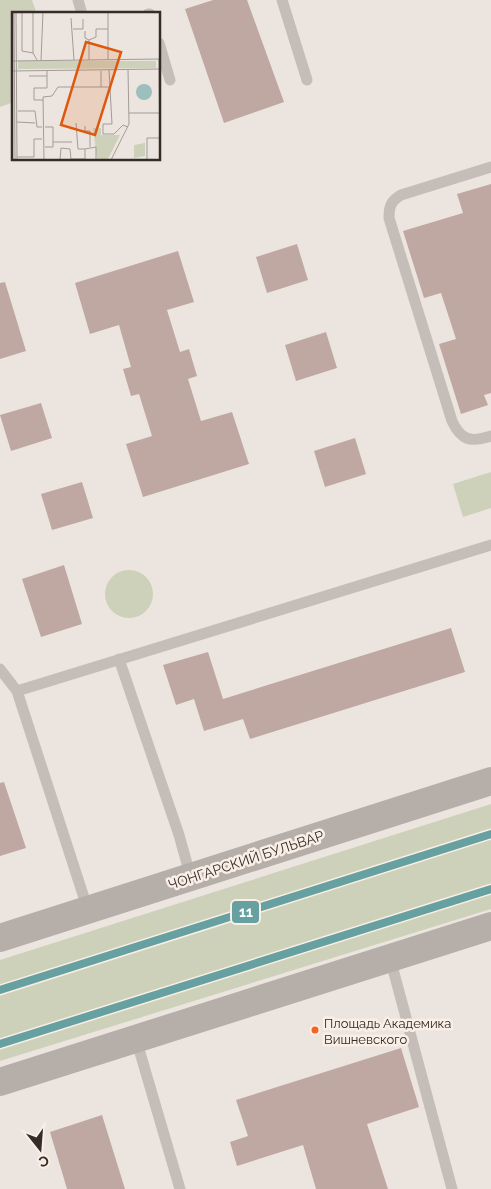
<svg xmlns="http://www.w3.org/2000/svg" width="491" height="1189" viewBox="0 0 491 1189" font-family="Raleway,sans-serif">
  <rect width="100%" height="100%" fill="#ece5df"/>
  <path fill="#cdd1b9" d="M0,0h32l5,14h-23v88l-14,5z
    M491,472v36l-28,9 -10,-33z
    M105 594a24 24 0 1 1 48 0a24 24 0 1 1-48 0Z
    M491,804v105l-491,152v-101z"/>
  <path fill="#bfa8a1" d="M213,0h34l37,102 -60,21 -39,-114z
    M491,184v209l-7,2 4,10 -27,9 -22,-70 17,-5 -15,-46 -17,5 -21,-67 60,-18 -6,-19z
    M297,244l11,36 -41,13 -11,-36z
    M178,251l16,51 -27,8 13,42 9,-3 8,27 -9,3 13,42 31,-9 17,52 -106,33 -17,-53 26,-8 -13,-42 -8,2 -8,-27 8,-2 -12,-42 -29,9 -15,-51z
    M5,282l21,69 -26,8v-76z
    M326,332l11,36 -41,13 -11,-36z
    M41,403l11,35 -41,13 -11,-36z
    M355,438l11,36 -41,13 -11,-36z
    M82,482l11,36 -41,12 -11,-36z
    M64,565l18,59 -41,13 -19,-58z
    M451,628l14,44 -215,67 -7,-20 -39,12 -10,-32 -18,6 -13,-40 45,-13 15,47z
    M4,782l22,66 -26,8v-73z
    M401,1048l18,59 -52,17 21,65h-72l-13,-44 -66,21 -7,-24 18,-6 -12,-36z
    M102,1115l23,74h-58l-17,-57z"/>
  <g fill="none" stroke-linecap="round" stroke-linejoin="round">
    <path stroke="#c5beb8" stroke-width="11" d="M78,0l4,14
      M282,0l25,80
      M148,14h2
      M159,43l11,37
      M491,167l-90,28c-10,6 -12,11 -12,23l63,203c9,19 18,22 39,15
      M119,659l60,176 12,43
      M0,669l17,22 71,219
      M17,691l474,-146
      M390,958l62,231
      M136,1039l44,150"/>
    <path stroke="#b5aea9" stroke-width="28" d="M0,938l491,-157
      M0,1082l491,-156"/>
    <g stroke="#f9efe6" stroke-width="11">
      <path id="metro-1" d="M0,990l491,-156
        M0,1044l491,-155"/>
    </g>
    <use href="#metro-1" stroke="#67a0a0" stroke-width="8"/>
  </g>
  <circle fill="#f26522" stroke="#f9efe6" stroke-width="2" cx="315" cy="1030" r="4.5"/>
  <g text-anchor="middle" stroke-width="5" stroke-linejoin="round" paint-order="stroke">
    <g font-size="13" fill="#352b27" stroke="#f9efe6" text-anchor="start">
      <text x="324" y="1028">Площадь Академика<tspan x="324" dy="16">Вишневского</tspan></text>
    </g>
    <g font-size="14" fill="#352b27" stroke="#f9efe6">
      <text transform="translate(246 860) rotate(-18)" y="5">ЧОНГАРСКИЙ БУЛЬВАР</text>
    </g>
  </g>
  <g transform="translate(12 12)">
    <rect width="148" height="148" fill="#ece5df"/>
    <path d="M6,49h138v7l-138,1zM81,116h8v7h19l-12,24h-11zM133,131v13l-11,2v-13z" fill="#cdd1b9"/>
    <path d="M124 80a8 8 0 1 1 16 0a8 8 0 1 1-16 0Z" fill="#9cbebc"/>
    <path fill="none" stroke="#a39b95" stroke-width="1" d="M2,0l1,148M4,0l1,148M10,0v39l11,2M21,0v41l4,7M59,6l3,42M61,17h10v-10M96,17v-17M73,19v7l4,2v20M77,28l7,-3v-8h12v31M147,47l1,99M29,48l2,-48M0,49l148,-2M97,58l3,54h-9v10h11l9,-9 5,2M0,59l148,-2M89,59v16M17,64h18M31,88h-9v-12h13v-18M6,99h17l2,16h5M117,101h30M0,106v42M5,110l18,1M64,111l2,26h7M73,114v5h5v16M41,130h19M33,135h8v-20h-8M5,145h17v-18h8M73,147v-10l11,-2v13M32,148l-1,-63 9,-1 6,-9h51M48,148l1,-12 9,1 1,10h14M99,148l18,-36 -1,-55M135,148v-22h12"/>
    <path fill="#df570d" fill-opacity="0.15" stroke="#df570d" stroke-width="2.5" d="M74,30l35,10 -26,83 -34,-10z"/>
    <rect width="148" height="148" fill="none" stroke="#352b27" stroke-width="2.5"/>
  </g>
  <rect stroke="#f9efe6" stroke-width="2" x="231" y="900" width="29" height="24" rx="5" fill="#67a0a0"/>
  <g font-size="14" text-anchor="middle" font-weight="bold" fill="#fff">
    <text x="246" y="917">11</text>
  </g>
  <g transform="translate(40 1149) rotate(163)" stroke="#f9efe6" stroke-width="4" paint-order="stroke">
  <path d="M0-4L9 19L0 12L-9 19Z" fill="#352b27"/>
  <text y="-8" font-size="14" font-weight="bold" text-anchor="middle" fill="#352b27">С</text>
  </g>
</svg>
